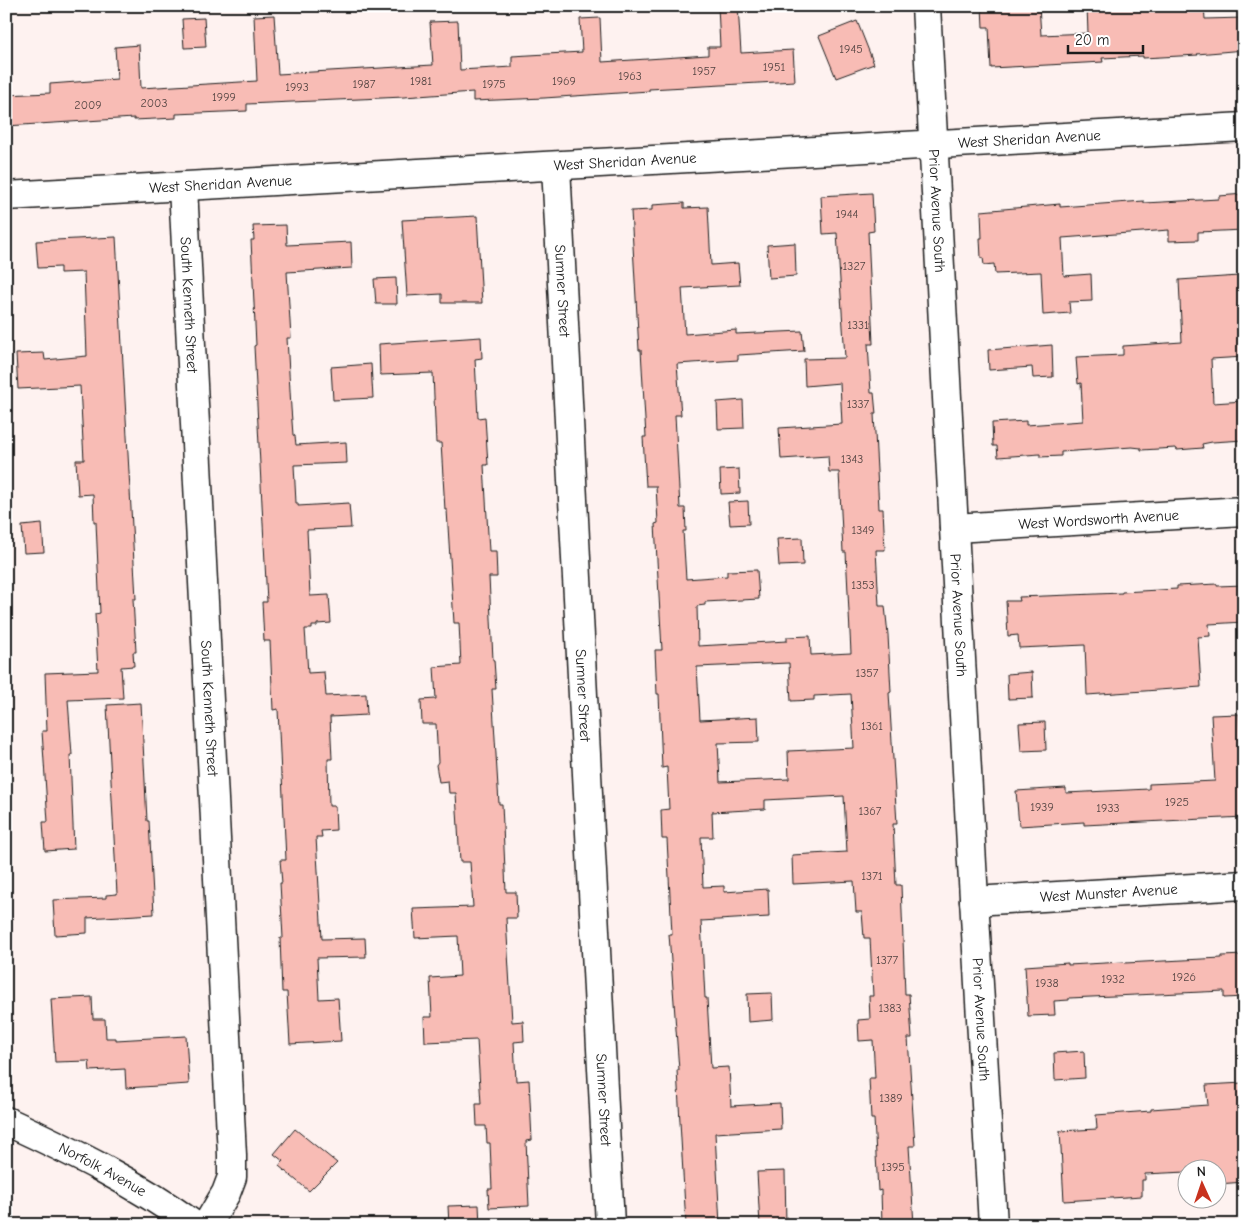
<svg xmlns="http://www.w3.org/2000/svg" width="1250" height="1231" viewBox="0 0 1250 1231" font-family="'Comic Neue',sans-serif">
  <rect width="100%" height="100%" fill="#fef2f0"/>
  <filter id="ink" filterUnits="userSpaceOnUse"><feTurbulence type="fractalNoise" baseFrequency=".02" numOctaves="2"/><feDisplacementMap in="SourceGraphic" scale="10" xChannelSelector="R" yChannelSelector="G"/><feConvolveMatrix kernelMatrix="1 2 1 2 8 2 1 2 1" color-interpolation-filters="sRGB"/></filter>
  <g filter="url(#ink)">
    <path fill="#f8bcb5" stroke="#1c1c1c" fill-rule="evenodd" d="M718,6h20l3,47 52,-3 2,31 -146,8v2l-105,7 -71,3v-9l-69,5 -157,7v7l-71,3v4l-42,2v-2l-128,8v-31l44,-2v-9l67,-5 -2,-32 24,-2 2,43 116,-7 -3,-65 20,-1 4,59 155,-9 -3,-43 28,-1 2,49 52,-3v-11l70,-4 -2,-33 20,-1 2,44 106,-7v-8h12z
      M982,6h57l2,29 47,-2 -1,-27h117l1,13 39,-1v32l-47,4 1,1 -55,3v-2l-41,2 1,4 -112,6 -2,-41h-6z
      M204,18l2,29 -22,1 -2,-29z
      M857,21l17,43 -38,14 -17,-42z
      M872,193l2,38 -6,1 5,112h-5l3,49h3l2,21h-2l5,95h4l2,41h-9l3,56h6l3,29 3,57 -2,1 8,131h-4l3,61h5l4,109h4l3,44h-4l7,108h-6l5,79h-32l-1,-35 -3,1 -4,-72h-3l-2,-41h6l-2,-38 -14,1 -1,-21 12,-1 -1,-23h4l-3,-58h-6l-2,-26h-6l-2,-31 -61,3 -1,-29 55,-3 -3,-56 -79,4v9l-53,3 1,25h-12l2,50 21,-1v6l44,-3 1,28 -68,4 4,77h2l4,70 18,-1 2,39 49,-3 1,26 -66,4 5,92h-34l-9,-155h2l-10,-136h3l-5,-95h-5l-1,-29 8,-1 -2,-42 -5,1 -3,-74h-2l-2,-44h7l-7,-126 3,-1 -2,-37h-10l-3,-49h3l-5,-87h-2l-8,-139 21,-1v-5l32,-2v5l24,-1 3,58 27,-2 2,22 -58,3 3,46 51,-4v4l66,-3 2,20 -66,4v5l-61,4 4,51h-6l5,93h5l1,23h-3l3,48 41,-3v-5l30,-1 2,29 -54,3v3l-8,1 1,40 89,-5v-4l23,-1 1,19 40,-2 -5,-101h-3l-4,-80h-10l-1,-16 -47,3 -2,-31 63,-4 -2,-41 -35,3 -1,-27 41,-1 -8,-125 -14,1 -2,-38zM789,663l2,38 23,-1v-4l37,-2 3,54 -66,3 1,28 -69,3 -2,-39 41,-1 -1,-25 -58,3 -3,-53z
      M1244,194v36l-46,2v8l-29,1v-11l-107,8 2,38 27,-2 1,27 -23,1 1,11 -27,2 -2,-43 -46,2 -1,-10 -10,1 -1,-7h-2l-1,-20h2l-1,-27 79,-7v3l84,-6v2l75,-4v-3z
      M477,216l5,87h-40v-9l-35,2 -5,-76z
      M286,225l1,20 64,-3 1,26 -65,4 4,66h-4l4,70 2,27 2,1 1,9 50,-3 1,21 -53,2 2,38h2v3l51,-3 2,25 -44,2 3,66 19,-1 2,28 -14,1v2h-5v3h-7l3,44 16,-1 2,24 40,-2 1,21 -37,2 2,42h-4l1,47h6l1,24 -15,1 1,6h-6l6,102 43,-1 1,19 -49,1 2,41 19,-1 3,43 -51,3 -3,-52h-5l-2,-54h3l-3,-55h2l-2,-23h6l-4,-85h-1l-3,-66 -5,1 -3,-69h-6l-2,-39h5l-13,-256 2,-1 -5,-105h3l-1,-14z
      M116,237l20,362h-3l3,53h-3l1,14 -13,1 2,31 -55,2 4,55h-2l4,94 -29,2 -2,-29h5l-6,-91h5l-2,-58 53,-2 -3,-57 5,-1 -4,-91h-2l-1,-28 -15,1 -2,-35h8l-4,-74 -62,3 -2,-35 28,-1 1,7 42,-4 -3,-84 -24,1v-6l-22,1 -2,-27z
      M795,243l1,33 -27,2 -2,-33z
      M1239,276l5,81 -33,2 2,44 31,-2v39l-32,2 -10,2 1,4 -26,2 -1,-2 -35,2v-2l-9,-1 -71,5v4l-21,1v-3l-42,3 -1,-11h-4l-1,-23 34,-2v4l57,-4 -2,-38 -3,1 -2,-27 47,-2v-9l59,-4 -3,-62z
      M396,278l1,26h-21l-2,-25z
      M481,337l1,21 -7,1 3,59 7,-1 3,48h-4l5,86h7l1,26h-8l4,83h1l2,29h-4l7,115h3l4,88h10l1,26h-11l6,104 11,-1 1,20 -10,1 2,39 13,-1 3,60 -6,1 3,65 -40,2 -1,-19h4l-2,-46h-3l-1,-17h-9l-1,-22h5l-4,-64 -52,2 -1,-25h8l-2,-39 30,-2 -2,-40 -43,2 -2,-29 60,-2 -3,-45h-10l-4,-69h-7l-1,-12 -9,1 -3,-17 2,-3 -2,-38h-14l-1,-24 15,-1 -2,-32 27,-2 -2,-42h-5l-7,-113h-2l-4,-67h-5l-3,-70 -53,2 -1,-31z
      M1052,345l1,32 -20,1 -1,-11 -43,3 -1,-20z
      M371,364l2,34 -40,2 -2,-33z
      M743,400l1,28 -26,1 -1,-27z
      M739,469l1,24 -19,1 -1,-24z
      M748,501l1,23 -19,1 -2,-23z
      M42,524l2,28 -20,1 -2,-27z
      M802,538l1,27 -24,1 -2,-27z
      M1217,584v2l27,-1v37l-35,2 1,12 -12,1 3,50 -114,8 -2,-50 -66,3 -1,-13 -10,1 -2,-35h14l-1,-4 103,-4v-1l55,-3v-3z
      M1032,672l1,26 -25,1 -1,-25z
      M141,703l6,118h2l5,93 -67,4v15l-32,2 -2,-35 53,-2v-3l11,-1 -10,-189z
      M1239,714l5,60v43l-160,8v-3l-65,4 -3,-35 50,-3v5l83,-4v-5l66,-3 -4,-66z
      M1045,722l1,28 -25,1 -2,-28z
      M1244,955v42l-20,1v-7l-155,7v2l-15,1 1,14 -27,1 -3,-50 43,-3v2l56,-3 1,1 97,-5v-2z
      M772,993l1,27 -25,2 -1,-28z
      M92,997l1,22h12l1,19h10v2l70,-4 3,48 -63,4 -1,-19 -35,2 -1,-10 -34,1 -4,-63z
      M1084,1051l1,27 -30,2 -1,-27z
      M1243,1083l1,99 -26,2v-16h-30v18l-2,-14 -41,2v6h-3v16l-78,5 -4,-70 37,-2 -1,-14 55,-4v-2l57,-4 -2,-20z
      M295,1129l42,34 -28,28 -30,-25 4,-5 -9,-7z
      M785,1171l1,54h-26l-3,-53z
      M479,1205l1,20h-31l-1,-19z"/>
    <g fill="none" stroke-linecap="round" stroke-linejoin="round">
      <g stroke="#1c1c1c" stroke-width="31">
        <g id="street">
          <path id="s1" d="M926,6l46,858 21,361"/>
          <path id="s2" d="M556,166l54,1059"/>
          <path id="s3" d="M183,187l49,968v22l-6,16 -19,32"/>
          <path id="s4" d="M954,528l290,-17"/>
          <path id="s5" d="M974,901l270,-16"/>
          <path id="s6" d="M6,1121c65,30 130,62 188,104"/>
        </g>
      </g>
      <g stroke="#1c1c1c" stroke-width="31">
        <g id="secondary">
          <path id="s7" d="M6,196l1238,-69"/>
        </g>
      </g>
      <use href="#street" stroke="#fff" stroke-width="28"/>
      <use href="#secondary" stroke="#fff" stroke-width="28"/>
    </g>
  </g>
  <g text-anchor="middle" stroke-width="5" stroke-linejoin="round" paint-order="stroke">
    <g font-size="12" fill="#534442">
      <text x="851" y="53">1945</text>
      <text x="774" y="71">1951</text>
      <text x="704" y="75">1957</text>
      <text x="630" y="80">1963</text>
      <text x="421" y="85">1981</text>
      <text x="564" y="85">1969</text>
      <text x="364" y="88">1987</text>
      <text x="494" y="88">1975</text>
      <text x="297" y="91">1993</text>
      <text x="224" y="101">1999</text>
      <text x="154" y="107">2003</text>
      <text x="88" y="109">2009</text>
      <text x="847" y="218">1944</text>
      <text x="854" y="270">1327</text>
      <text x="858" y="329">1331</text>
      <text x="858" y="408">1337</text>
      <text x="852" y="463">1343</text>
      <text x="863" y="534">1349</text>
      <text x="863" y="589">1353</text>
      <text x="867" y="677">1357</text>
      <text x="872" y="730">1361</text>
      <text x="1177" y="806">1925</text>
      <text x="1042" y="811">1939</text>
      <text x="1108" y="812">1933</text>
      <text x="870" y="815">1367</text>
      <text x="872" y="880">1371</text>
      <text x="887" y="964">1377</text>
      <text x="1184" y="981">1926</text>
      <text x="1113" y="983">1932</text>
      <text x="1047" y="987">1938</text>
      <text x="890" y="1012">1383</text>
      <text x="891" y="1102">1389</text>
      <text x="893" y="1171">1395</text>
    </g>
    <g font-size="15" fill="#1c1c1c" stroke="#fff">
      <text dy="5" stroke="none"><textPath href="#s7" startOffset="1025">West Sheridan Avenue</textPath></text>
      <text dy="5" stroke="none"><textPath href="#s7" startOffset="620">West Sheridan Avenue</textPath></text>
      <text dy="5" stroke="none"><textPath href="#s7" startOffset="215">West Sheridan Avenue</textPath></text>
      <text dy="5" stroke="none"><textPath href="#s1" startOffset="205">Prior Avenue South</textPath></text>
      <text dy="5" stroke="none"><textPath href="#s2" startOffset="125">Sumner Street</textPath></text>
      <text dy="5" stroke="none"><textPath href="#s3" startOffset="118">South Kenneth Street</textPath></text>
      <text dy="5" stroke="none"><textPath href="#s4" startOffset="145">West Wordsworth Avenue</textPath></text>
      <text dy="5" stroke="none"><textPath href="#s1" startOffset="610">Prior Avenue South</textPath></text>
      <text dy="5" stroke="none"><textPath href="#s2" startOffset="530">Sumner Street</textPath></text>
      <text dy="5" stroke="none"><textPath href="#s3" startOffset="522">South Kenneth Street</textPath></text>
      <text dy="5" stroke="none"><textPath href="#s5" startOffset="135">West Munster Avenue</textPath></text>
      <text dy="5" stroke="none"><textPath href="#s1" startOffset="1015">Prior Avenue South</textPath></text>
      <text dy="5" stroke="none"><textPath href="#s2" startOffset="935">Sumner Street</textPath></text>
      <text dy="5" stroke="none"><textPath href="#s6" startOffset="108">Norfolk Avenue</textPath></text>
    </g>
  </g>
  <rect width="1250" height="1231" fill="none" stroke="#fff" stroke-width="25"/>
  <rect x="12" y="12" width="1225" height="1206" fill="none" stroke="#1c1c1c" stroke-width="2" filter="url(#ink)"/>
  <g transform="translate(1202 1184) rotate(357)"><circle r="24" fill="#ffffff" stroke="#a4a4a4"/>
  <path d="M0-4L9 19L0 12L-9 19Z" fill="#c8321e"/>
  <text y="-8" font-size="14" font-weight="bold" text-anchor="middle" fill="#1c1c1c">N</text>
  </g>
  <path d="M1068 45v8h75v-8" fill="none" stroke="#1c1c1c" stroke-width="2.5"/>
  <text x="1075" y="45" font-size="15" fill="#1c1c1c" stroke="#ffffff" stroke-width="4" paint-order="stroke">20 m</text>
</svg>
